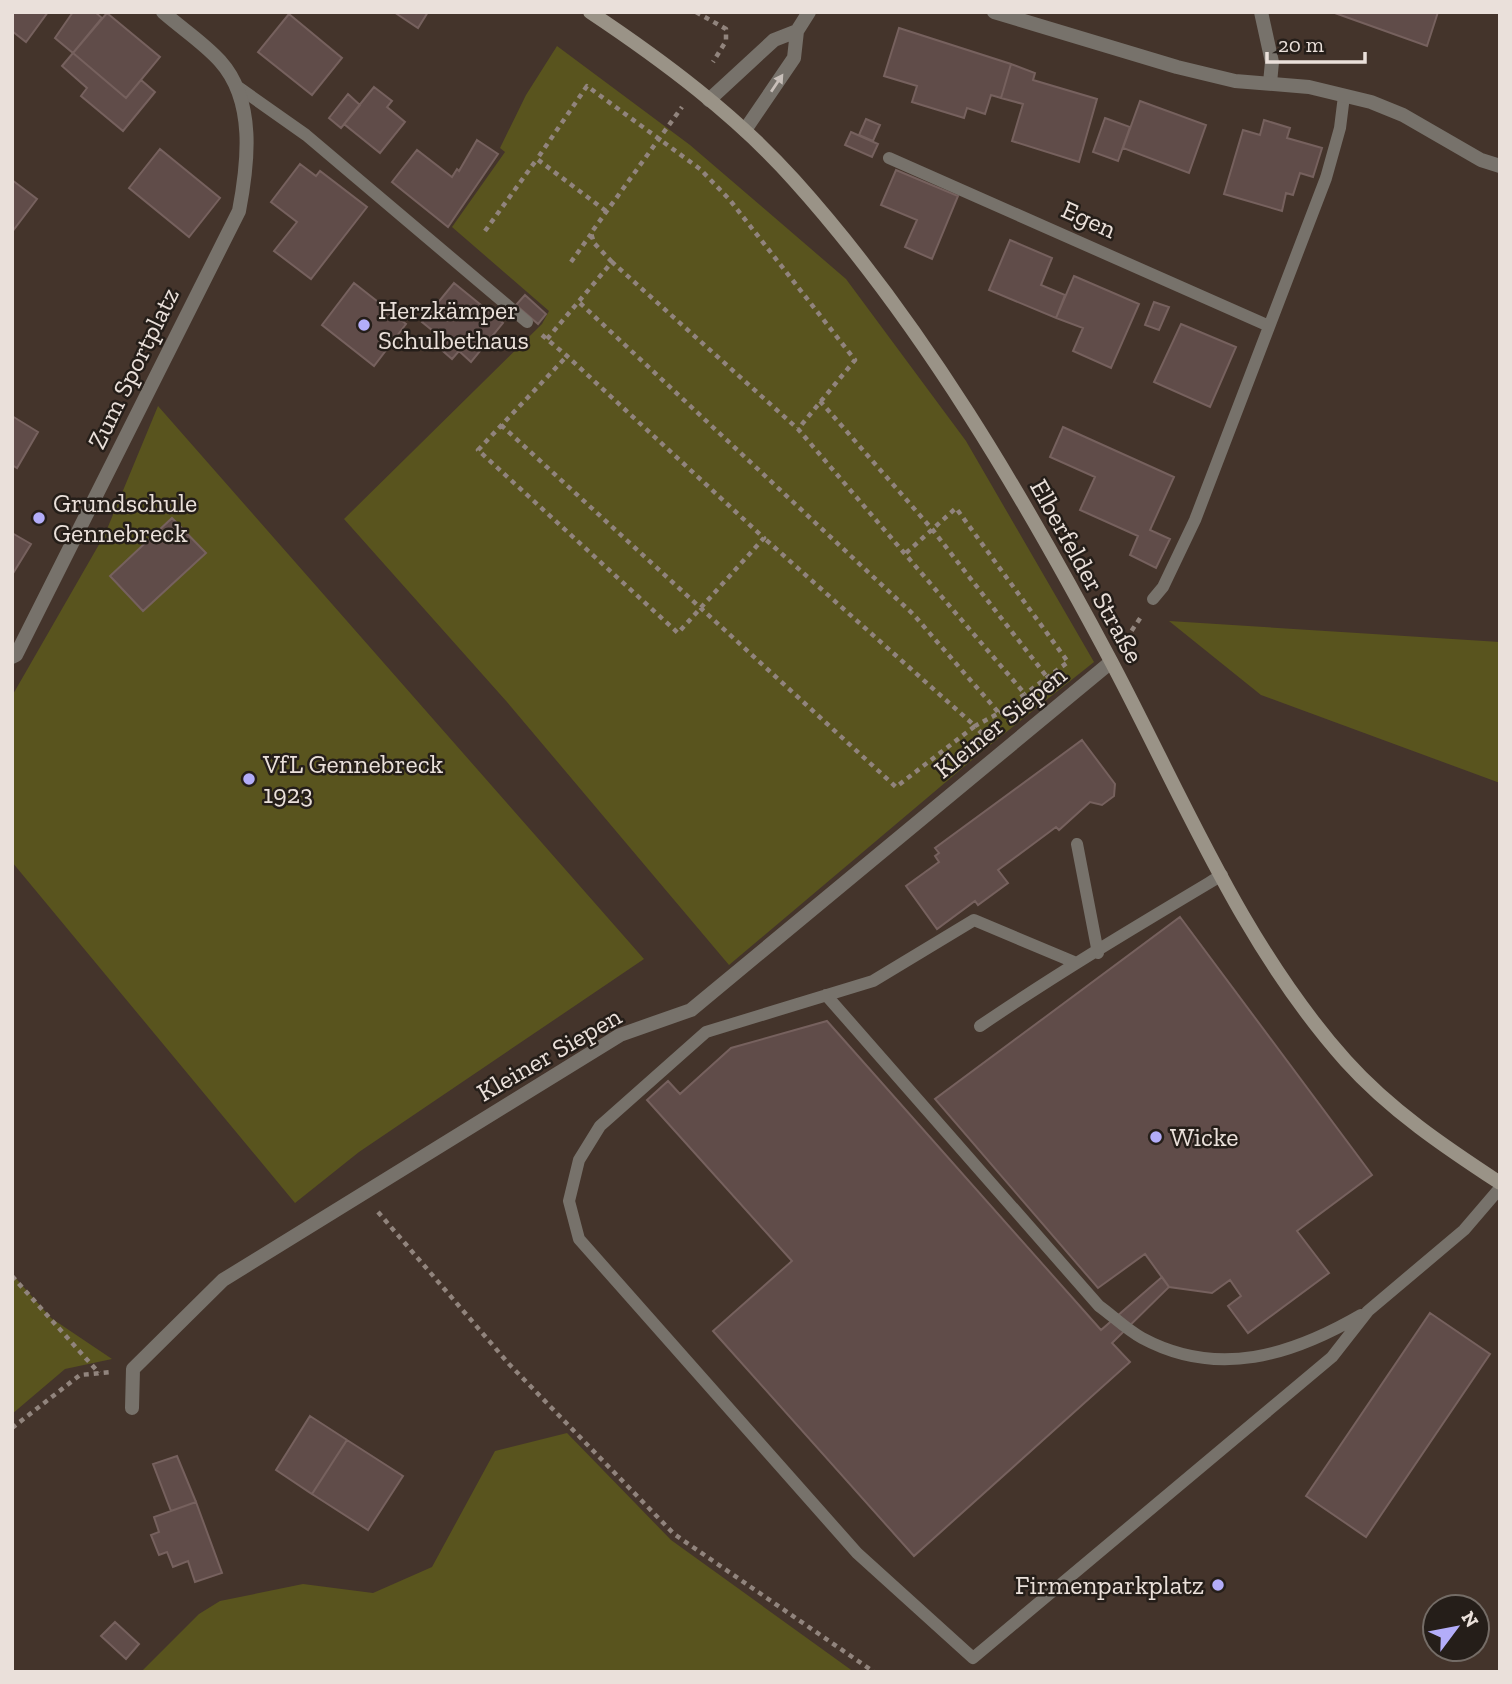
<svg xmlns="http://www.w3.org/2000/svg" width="1512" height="1684" viewBox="0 0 1512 1684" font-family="'Zilla Slab',serif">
  <rect width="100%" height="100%" fill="#44342b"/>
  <path fill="#59541e" d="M557,46l133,99 156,134 120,162 128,221 -109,87 -256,216 -222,-263 -163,-183 198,-195 7,-13 -97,-84 53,-75 -5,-4 26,-53z
    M158,406l486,553 -285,193 -64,51 -283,-341v-166l93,-162z
    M1169,621l331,21v141l-239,-88z
    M12,1274l39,44 61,41 -47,10 -53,45z
    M567,1433l104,107 183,132h-713l58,-58 21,-13 83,-17 70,9 59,-26 63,-116z"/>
  <path fill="#604c49" stroke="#76615e" stroke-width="2" d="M12,12h36l-22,30 -14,-11z
    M73,12h22l7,6 -29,35 -18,-15z
    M394,12h34l-10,16z
    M1332,12h106l-11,34z
    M107,13l53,44 -34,41 -53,-45z
    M289,14l53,44 -30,37 -54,-43z
    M899,28l112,36 -10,34 -10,-3 -6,19 -18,-6 -3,10 -52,-16 5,-16 -33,-10z
    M73,53l53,45 15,-18 14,12 -32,39 -42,-35 6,-8 -25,-22z
    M1011,64l24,9 -2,7 64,19 -18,63 -67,-21 11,-37 -22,-6z
    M374,87l18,14 -5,6 18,15 -25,31 -36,-29z
    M348,94l12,11 -19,23 -12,-10z
    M1140,101l66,24 -17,48 -66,-25z
    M1105,118l25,9 -12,34 -25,-9z
    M866,119l14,6 -7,16 -14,-6z
    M1264,120l26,8 -3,10 35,10 -9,29 -13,-4 -7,22 -7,-2 -4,18 -58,-17 19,-64 17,5z
    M851,132l27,12 -6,13 -27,-12z
    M477,140l21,14 -50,73 -56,-45 25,-32 35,27 5,-8 2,2z
    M160,149l60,49 -31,39 -60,-49z
    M300,164l16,12 4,-5 47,36 -56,72 -37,-28 23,-29 -26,-20z
    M896,170l62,26 -26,63 -27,-12 12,-27 -36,-15z
    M12,180l25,19 -25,33z
    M1010,240l42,18 -11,27 24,10 -9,23 -67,-28z
    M1074,276l65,28 -28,64 -38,-17 10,-23 -27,-10z
    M354,283l52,41 -32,42 -52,-41z
    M454,283l49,40 -32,39 -12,-11 -7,8 -15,-13 6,-7 -21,-17z
    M525,295l21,19 -8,10 -22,-19z
    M1154,302l15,5 -10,23 -14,-5z
    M1181,324l55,23 -26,60 -56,-25z
    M12,416l26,16 -21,36 -5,-3z
    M1063,427l111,50 -24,53 20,9 -14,29 -26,-13 8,-19 -58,-26 15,-33 -45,-20z
    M172,518l34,35 -63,58 -33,-35z
    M12,533l19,11 -19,31z
    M1082,740l33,44 -1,12 -12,9 -12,-3 -31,28 -3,-3 -58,43 10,13 -30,22 -3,-4 -38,28 -31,-43 33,-24 -4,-6 4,-3 -4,-5z
    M1180,917l192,258 -75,56 32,42 -81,60 -20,-27 13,-10 -11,-16 -18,13 -43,-6 -24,-33 -47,34 -163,-189z
    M827,1021l274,309 61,-53 7,10 -57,56 18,19 -216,194 -201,-225 79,-70 -145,-161 21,-19 12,13 51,-46z
    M1430,1313l60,41 -124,183 -60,-41z
    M310,1416l37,24 -35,54 -36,-24z
    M347,1440l56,36 -35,54 -56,-36z
    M177,1456l19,46 -25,9 -18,-47z
    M196,1502l26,71 -27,9 -7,-21 -15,6 -6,-15 -8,3 -8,-20 8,-3 -5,-15z
    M115,1622l24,22 -13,15 -25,-23z"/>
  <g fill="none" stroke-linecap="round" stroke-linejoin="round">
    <path stroke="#91847d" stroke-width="4.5" stroke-dasharray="5 5" stroke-linecap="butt" d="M696,12l30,17v12l-13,21
      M606,211l-69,-52 50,-73 113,83 29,30 126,161 -57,69
      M485,231l52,-72
      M571,262l20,-28
      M612,262l-18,-19 -3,-10 91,-126
      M580,303l333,311 86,99 -24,13 10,11
      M542,335l25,21 197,182 -86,95 -200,-183 89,-94
      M547,339l65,-77 186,167 227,265 -26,19
      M820,401l112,128 115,148
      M501,425l395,362 79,-61 -211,-188
      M906,553l50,-45 112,154 -43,32
      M1126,639l15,-22
      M378,1212l131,152 165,170 200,138
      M12,1276l87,97
      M12,1428l68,-53 31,-3"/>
    <path stroke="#77726b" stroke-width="12" d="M238,87l68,48 221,187
      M889,158l380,168
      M1153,599l10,-12 32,-67 131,-342 14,-50 4,-32
      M1077,844l21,109
      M1074,962l-100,-42 -101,61 -167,51 -106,94 -21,34 -10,41 10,38 278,314 116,105 359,-301 36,-46 96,-81 36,-42
      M826,995l273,311c14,10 28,24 43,32 76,41 150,17 219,-23
      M980,1026c79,-54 160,-102 242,-151"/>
    <path stroke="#77726b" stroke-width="14" d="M1261,12l11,50 -2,21
      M12,657l4,-2 223,-444c9,-47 17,-110 -19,-150 -16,-18 -39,-33 -57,-49
      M132,1408l1,-39 90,-89 397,-245 71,-25 420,-348"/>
    <path stroke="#77726b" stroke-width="14" d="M994,12l183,55 58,14 74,6 62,15 32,13 78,45 19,6
      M709,100l65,-60 23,-9
      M745,130l49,-72 3,-27 12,-19"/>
    <path stroke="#9a9387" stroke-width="14" d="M590,12c72,48 146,103 204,168 127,141 230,317 319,485 71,135 131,282 233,396 44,49 99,86 154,122"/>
  </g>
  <defs><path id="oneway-solid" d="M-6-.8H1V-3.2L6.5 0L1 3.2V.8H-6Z" transform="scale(1.75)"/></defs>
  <use fill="#c8bfb9" href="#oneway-solid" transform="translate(777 83) rotate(-56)"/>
  <g fill="#b3adf9" stroke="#251e19" stroke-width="2.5">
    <circle cx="364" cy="325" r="7"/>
    <circle cx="39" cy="518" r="7"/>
    <circle cx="249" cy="779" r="7"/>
    <circle cx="1156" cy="1137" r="7"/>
    <circle cx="1218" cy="1585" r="7"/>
  </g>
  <g text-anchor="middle" stroke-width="5" stroke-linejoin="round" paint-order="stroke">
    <g font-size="26" fill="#eae0da" stroke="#251e19">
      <text transform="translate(1089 219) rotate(24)" y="9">Egen</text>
      <text transform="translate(133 368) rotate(-64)" y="9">Zum Sportplatz</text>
      <text transform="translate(1087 571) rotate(61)" y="9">Elberfelder Straße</text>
      <text transform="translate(1000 722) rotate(-39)" y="9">Kleiner Siepen</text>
      <text transform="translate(549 1054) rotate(-30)" y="9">Kleiner Siepen</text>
    </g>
    <g font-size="26" fill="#eae0da" stroke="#251e19" text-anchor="start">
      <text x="378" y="319">Herzkämper<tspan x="378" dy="30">Schulbethaus</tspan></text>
      <text x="53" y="512">Grundschule<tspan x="53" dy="30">Gennebreck</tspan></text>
      <text x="263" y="773">VfL Gennebreck<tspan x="263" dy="30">1923</tspan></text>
      <text x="1170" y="1146">Wicke</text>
      <text x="1204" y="1594" text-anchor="end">Firmenparkplatz</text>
    </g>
  </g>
  <rect width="1512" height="1684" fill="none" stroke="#eae0da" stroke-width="28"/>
  <g transform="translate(1456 1628) rotate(58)"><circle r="33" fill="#251e19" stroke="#746c66" stroke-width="2"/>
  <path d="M0-5L12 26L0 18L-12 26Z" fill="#b3adf9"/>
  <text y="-10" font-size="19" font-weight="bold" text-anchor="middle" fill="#eae0da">N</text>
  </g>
  <path d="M1267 52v10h98v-10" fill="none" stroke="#eae0da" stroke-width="3.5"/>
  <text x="1278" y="52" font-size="21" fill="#eae0da" stroke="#251e19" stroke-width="5" paint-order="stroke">20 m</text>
</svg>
